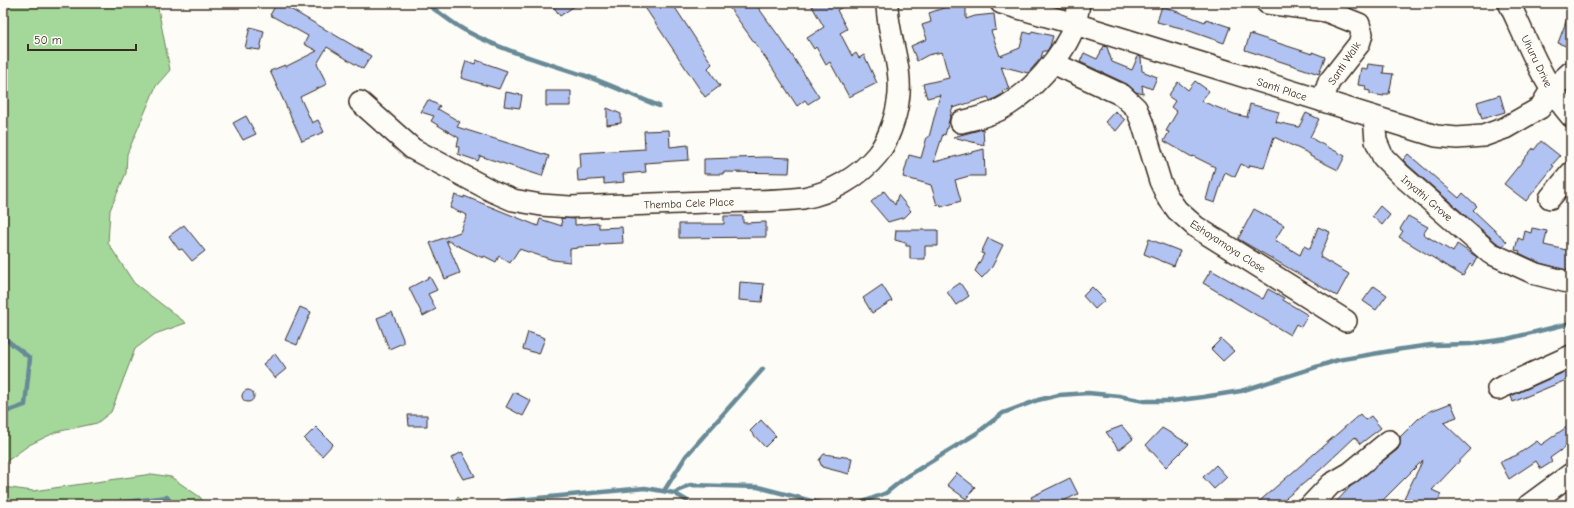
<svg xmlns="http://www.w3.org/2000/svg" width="1574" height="508" viewBox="0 0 1574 508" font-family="'Comic Neue',sans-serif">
  <rect width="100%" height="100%" fill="#fdfcf7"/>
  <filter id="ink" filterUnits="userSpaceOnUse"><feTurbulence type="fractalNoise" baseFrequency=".025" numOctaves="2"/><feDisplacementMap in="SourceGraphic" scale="8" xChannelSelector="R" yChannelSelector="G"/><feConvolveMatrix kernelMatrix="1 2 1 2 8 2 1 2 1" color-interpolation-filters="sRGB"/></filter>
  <g filter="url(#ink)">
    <path fill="#a4d89b" stroke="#70815c" d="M3,3h154l13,67 -14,16 -29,68 -1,19 -16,37 -2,33 26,40 52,40 -31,11 -20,15 -24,63 -14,11 -41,9 -27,13 -26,19z
      M152,474l19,3 29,20 5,8h-202v-18l30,4z
      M458,497l9,8h-19z"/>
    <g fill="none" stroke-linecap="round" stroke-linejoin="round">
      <path stroke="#678a96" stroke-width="4.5" d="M425,3c15,9 27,21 43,29 36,19 76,30 115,43 26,9 51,21 76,31
        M3,337l27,21 -5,47 -22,8
        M664,491l22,-35 77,-87
        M674,493l16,-8 68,2 69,18
        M100,505l67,-8 6,8
        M498,505l9,-4 138,-13 29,5 12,7 3,5
        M855,505l31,-12 20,-16 71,-44 26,-20 35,-13 21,-5 29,-2 31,3 25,5h28l31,-4 38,-6 97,-31 64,-11 29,-4 39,-1 37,-5 64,-16"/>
    </g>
    <path fill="#b1c3f2" stroke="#3b2a1e" d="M277,3h3l91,53 -8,13 -36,-22 -10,17 10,20 -27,13 12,26 6,-3 6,12 -22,9 -32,-70 15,-6v2l32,-16 -13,-7 4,-8 -38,-21z
      M551,3h28l-19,13z
      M642,3h30l40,61 -4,4 12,18 -15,11z
      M726,3h29l33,46 31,48 -11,7 -3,-4 -8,6 -30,-46z
      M810,3h40l-13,7 10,19 -7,4 12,23 4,-3 3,5 5,-3 13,28 -28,14 -19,-35 -4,3 -10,-18 -2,2 -7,-11 17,-11z
      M949,6h17v13l9,-3 19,-2 2,16 -5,1 9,25 20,-8 4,-16 7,2 1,-3 21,5 -3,10 -3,5h-4l-2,7 -13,15 -27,-7 8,23 -7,2 1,3 -13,7 -2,-4 -35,11v-2l-8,29 -2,-1 -9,28 50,-13 1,27h-16l-14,4 6,21 -20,6 -1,-3 -3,1 -6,-20 -28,-8 6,-22 12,3 6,-21h2l11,-42 -13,3 -4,-14 26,-6 -7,-26 -14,3 -11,6 -6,-15 16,-7 -5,-14 9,-3 -2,-9z
      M1162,6l43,16 1,-3 24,8 -6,16 -43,-15 -24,-6z
      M1570,11h1v37l-13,-5z
      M250,27l14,4 -4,19 -15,-2z
      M1250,34l62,20v-2l13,5 -6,17 -74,-24z
      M1104,46l3,1 5,15 20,8 6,-14 3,1 1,14 15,6 -5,12 -10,-4 1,9 -7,-2 -9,-8 -47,-22 4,-9 13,6z
      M476,60l31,11 -8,18 -38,-11 5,-17 9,3z
      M1368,64l16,2 -1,7 10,1 -4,20h-5v2l-14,-2v-3l-5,-1 1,-4 -8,-1 3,-17 6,1z
      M1195,81l14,10 -8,10 33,13 13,3 3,-13 29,8 -3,10 23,5 7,-14 13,6 -9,18 4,2v1l31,16 -7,14 -28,-14v-2l-36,-17 -10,31 -14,-3 -1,3 -8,-4 -6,13 -10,-5 -10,31 -9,-3 9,-33 -22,-11 -1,1 -28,-16 5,-9 -3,-1 11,-19 -6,-5 4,-6 -7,-5 10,-14 10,8z
      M546,91h25v15h-25z
      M506,92l16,3 -2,13 -16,-2z
      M1500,95l5,17 -23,7 -5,-17z
      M428,100l12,6 -3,4 1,-1 22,13 -3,5 92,29 -7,20 -62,-20 -2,5 -20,-7 1,-7 -2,-1 2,-8 -28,-17 3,-5 -13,-4z
      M607,108l14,6v9l-14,2z
      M1115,111l10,9 -9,11 -11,-9z
      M246,116l10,18 -13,6 -10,-17z
      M983,129l1,16 -31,-8z
      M669,130l1,17 18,-2 1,15 -44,3 1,9 -23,2 1,8 -20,2v-5l-26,2 -1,-13h4l-1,-15 65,-4 -1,-18z
      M1541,141l19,15 -8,9 2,1 -28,35 -22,-17 29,-36 1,2z
      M1408,154l51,44 4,-5 14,13 -4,4 34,32 -4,4 -6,-3 -88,-77 -6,-6z
      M766,157l24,1 -1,15 -66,-1v2h-19v-15z
      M884,191l11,14 3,-10 13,16 -6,6 -17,5 -17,-20z
      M455,195l9,3v-2l74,30 2,-7 22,7 -1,-8 14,1v6l24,-2v5l23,-1 1,16 -23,1v2l-22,1v1l-8,1v13l-17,-2 -34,-11 -9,14 -11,-7 -3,6 -12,-6 -1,2 -37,-18 14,33 -15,6 -15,-36 30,-11 7,-17 -17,-7z
      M1380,206l10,9 -8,10 -10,-9z
      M1254,209l30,16 -9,15 25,15 4,-9 6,3 8,-22 12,5 -10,25 29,17 -12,22 -99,-57z
      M724,216h19v7l23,-1v15l-87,1v-14h45z
      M1408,216l20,11 -5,7 30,18 4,-8 20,13 -5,9 -2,-2 -7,12 -64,-39 4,-6 -3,-2z
      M184,225l21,26 -13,10 -10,-12 -3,1 -10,-14z
      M1532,228l15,3 -3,14 27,6v20l-31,-8 -21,-10 1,-2 -5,-1 3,-12 5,2 2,-9 6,2z
      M896,230h42v16h-13v13h-15v-13h-4v-3l-11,-3z
      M988,238l15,7 -11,22 -10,11 -7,-7 9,-17 -3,-1z
      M1149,239l31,12 -6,15 -30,-12z
      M1211,270l52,29 5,-10 16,9 -1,2 25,15 -7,12 -5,-3 -6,11 -87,-52z
      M430,277l7,13 -9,4 8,15 -13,7 -14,-28z
      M740,282l24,2 -2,18 -23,-2z
      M960,283l9,13 -13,9 -9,-13z
      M882,285l10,16 -20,12 -9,-15z
      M1374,286l13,9 -11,15 -13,-9z
      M1092,287l13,13 -10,9 -12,-13z
      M300,307l11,5 -14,33 -12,-5z
      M392,312l11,27v4l-14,6 -12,-31z
      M528,332l17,6 -6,16 -16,-5z
      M1221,339l13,12 -11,10 -12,-12z
      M275,354l11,15 -11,9 -12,-14z
      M1571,369v9l-58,24 -2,-6z
      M242 396a6 6 0 1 1 12 0a6 6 0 1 1-12 0Z
      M514,392l17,9 -8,15 -17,-9z
      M1451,403l6,14 -14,5 28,27 -39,41 9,4 -5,11h-16l-16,-7 19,-38 -43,43 -4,-4 -6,6h-37l18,-19 46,-36 3,-5v-8l18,-18 10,-6v-1z
      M1360,414l5,6 6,-4 10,12 -21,16 -5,-7 -35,33 -34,28 6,7h-37z
      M408,415h19v11h-18z
      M761,420l15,16 -11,11 -15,-16z
      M1571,424v19l-21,15 2,4 -11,7 -5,-8 -27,18 -9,-17 17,-7 20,-14 4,4z
      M1122,426l11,13 -14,11 -13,-18z
      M316,427l17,17 -11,12 -18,-17z
      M1162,428l27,16 -23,23 -20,-22z
      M462,452l13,24 -12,3 -12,-21z
      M824,454l28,4 -3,16 -27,-7 -3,-7z
      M1216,465l11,12 -13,12 -11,-12z
      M957,473l18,14 -9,12 -19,-14z
      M1070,478l8,16 -23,11h-20l-4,-8z"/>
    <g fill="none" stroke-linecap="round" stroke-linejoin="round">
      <g stroke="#3b2a1e" stroke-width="24">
        <path id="minor" d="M1001,3l74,21 361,112 21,2 26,-2 22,-8 35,-20 11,-18 20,-18
          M1267,3l59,8 33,13 3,10 -3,10 -30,38 -7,19
          M1509,3c19,39 33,80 62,113
          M1053,63l69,32 14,13 6,14 18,59 7,15 10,14 19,17 150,94
          M360,102l53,47 79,42 21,9 28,5 29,2c46,-2 91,-3 136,-5 32,-1 65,0 97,-4 28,-5 56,-21 74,-43 10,-12 19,-38 21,-53 6,-34 -11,-66 -11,-99
          M1374,117l2,24 7,16 18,18 89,78 46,21 35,9
          M961,122c13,-3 26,-6 38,-12 30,-15 65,-54 76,-86 2,-7 3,-14 4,-21
          M1550,198l21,-25
          M1498,389l73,-33
          M1311,505l20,-21 19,-11 39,-32
          M1529,505l42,-31"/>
      </g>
      <use href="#minor" stroke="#fdfcf7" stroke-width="21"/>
    </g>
  </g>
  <g text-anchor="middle" stroke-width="4" stroke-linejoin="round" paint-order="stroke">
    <g font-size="11" fill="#3b2a1e" stroke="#fdfcf7">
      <text transform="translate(1537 61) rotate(64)" y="4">Uhuru Drive</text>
      <text transform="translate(1344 63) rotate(-56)" y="4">Santi Walk</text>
      <text transform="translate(1282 89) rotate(18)" y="4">Santi Place</text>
      <text transform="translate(1427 198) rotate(41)" y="4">Inyathi Grove</text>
      <text transform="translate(689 203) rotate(-2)" y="4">Themba Cele Place</text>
      <text transform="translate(1228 246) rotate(33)" y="4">Eshayamoya Close</text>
    </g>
  </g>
  <rect width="1574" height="508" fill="none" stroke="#fdfcf7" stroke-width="16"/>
  <rect x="8" y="8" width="1558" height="492" fill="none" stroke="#3b2a1e" stroke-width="1.5" filter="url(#ink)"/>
  <path d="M28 44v6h108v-6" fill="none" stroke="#3b2a1e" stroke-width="2"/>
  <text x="34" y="44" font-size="12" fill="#3b2a1e" stroke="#fdfcf7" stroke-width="3" paint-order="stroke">50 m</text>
</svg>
